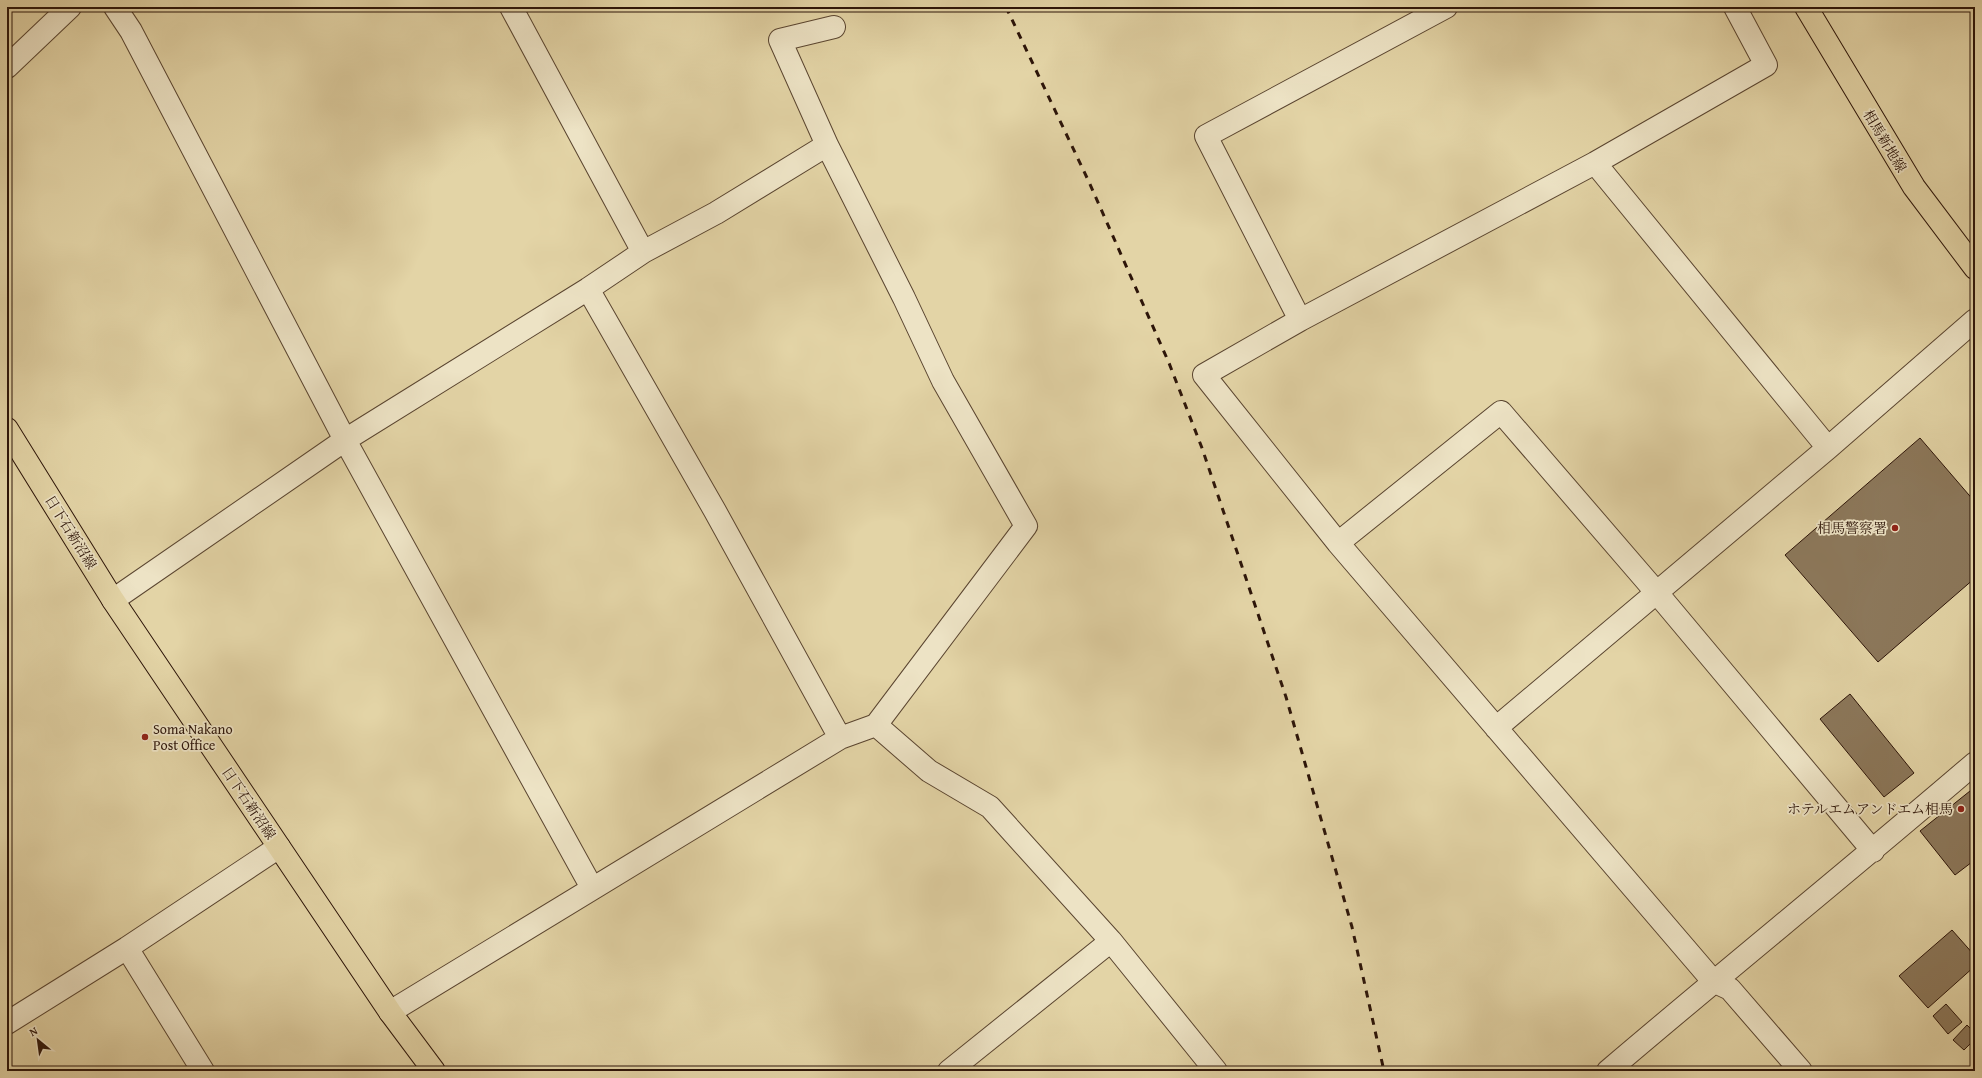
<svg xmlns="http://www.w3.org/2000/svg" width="1982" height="1078" viewBox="0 0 1982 1078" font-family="'Gentium Book Plus','Noto Serif JP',serif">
  <rect width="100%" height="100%" fill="#e3d4a6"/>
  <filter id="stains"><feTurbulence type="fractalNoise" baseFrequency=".005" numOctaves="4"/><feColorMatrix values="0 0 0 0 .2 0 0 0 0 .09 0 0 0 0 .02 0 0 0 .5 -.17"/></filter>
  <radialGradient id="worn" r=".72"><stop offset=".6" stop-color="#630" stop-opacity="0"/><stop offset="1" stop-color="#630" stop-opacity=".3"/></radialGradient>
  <path fill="#8c785b" stroke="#2d1509" d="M1920,438l55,64v76l-97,84 -93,-107z
    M1850,694l64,79 -30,24 -64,-78z
    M1975,787v79l-3,-4 -17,13 -35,-44z
    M1952,930l23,26v10l-47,42 -29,-32z
    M1946,1004l16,18 -14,12 -15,-18z
    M1967,1025l8,8v6l-11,11 -11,-10z"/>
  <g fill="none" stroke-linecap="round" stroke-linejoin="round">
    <g stroke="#5a4530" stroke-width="24">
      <path id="minor" d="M115,7l16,24 214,409 247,448
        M511,7l132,245
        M1735,7l31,58 -171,98 -295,157 -96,55 134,168 375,438 17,8 71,82
        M834,27l-54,13 47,105 77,153 39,83 83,145 -150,199
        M7,67l63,-60
        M1595,163l233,285
        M588,289l127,222 125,227
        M1300,320l-94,-184 240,-129
        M1338,543l163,-131 156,181 216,258
        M113,600l232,-160 243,-151 55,-37 73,-39 111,-68
        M1496,728l332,-280 147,-128
        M127,948l76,123
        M390,1012l450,-274 36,-13 53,46 61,36 121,134 105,130
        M7,1023l120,-75 152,-101
        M949,1071l162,-130
        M1608,1071c122,-104 246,-204 367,-308"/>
    </g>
    <g stroke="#2d1509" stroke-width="24">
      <path id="major" d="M1806,7l108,180 61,81
        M7,429l106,171 277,412 44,59"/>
    </g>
    <use href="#minor" stroke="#ede3c5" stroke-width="22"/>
    <use href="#major" stroke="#e3d4a6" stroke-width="22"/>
    <path stroke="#2d1509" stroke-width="3" stroke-dasharray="7 7" stroke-linecap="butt" d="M1006,7l83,175 80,181 33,85 84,249 66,230 32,144"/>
  </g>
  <g fill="#8f2418" stroke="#ede3c5" stroke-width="1.5">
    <circle cx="1895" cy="528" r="4"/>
    <circle cx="145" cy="737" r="4"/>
    <circle cx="1961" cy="809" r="4"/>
  </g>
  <g text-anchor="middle" stroke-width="3.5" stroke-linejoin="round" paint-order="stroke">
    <g font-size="14" fill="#2d1509" stroke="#ede3c5">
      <text transform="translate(1885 141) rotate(59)" y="5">相馬新地線</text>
      <text transform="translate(71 532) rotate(58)" y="5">日下石新沼線</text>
      <text transform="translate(249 803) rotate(56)" y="5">日下石新沼線</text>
    </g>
    <g font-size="14" fill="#2d1509" stroke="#ede3c5" text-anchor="end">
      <text x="1887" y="533">相馬警察署</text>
      <text x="153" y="734" text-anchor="start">Soma Nakano<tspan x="153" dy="16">Post Office</tspan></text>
      <text x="1953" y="814">ホテルエムアンドエム相馬</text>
    </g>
  </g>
  <rect width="1982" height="1078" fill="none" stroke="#e3d4a6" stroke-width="24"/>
  <rect x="8" y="8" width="1966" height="1062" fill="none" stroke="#2d1509" stroke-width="2"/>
  <rect x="12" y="12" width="1958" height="1054" fill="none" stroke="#2d1509"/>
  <g transform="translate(38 1040) rotate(331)" stroke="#ede3c5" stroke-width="3" paint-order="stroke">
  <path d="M0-3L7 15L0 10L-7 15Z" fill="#2d1509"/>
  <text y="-6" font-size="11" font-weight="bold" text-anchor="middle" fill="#2d1509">N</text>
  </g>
  <rect width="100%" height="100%" filter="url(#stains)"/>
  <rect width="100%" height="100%" fill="url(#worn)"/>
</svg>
